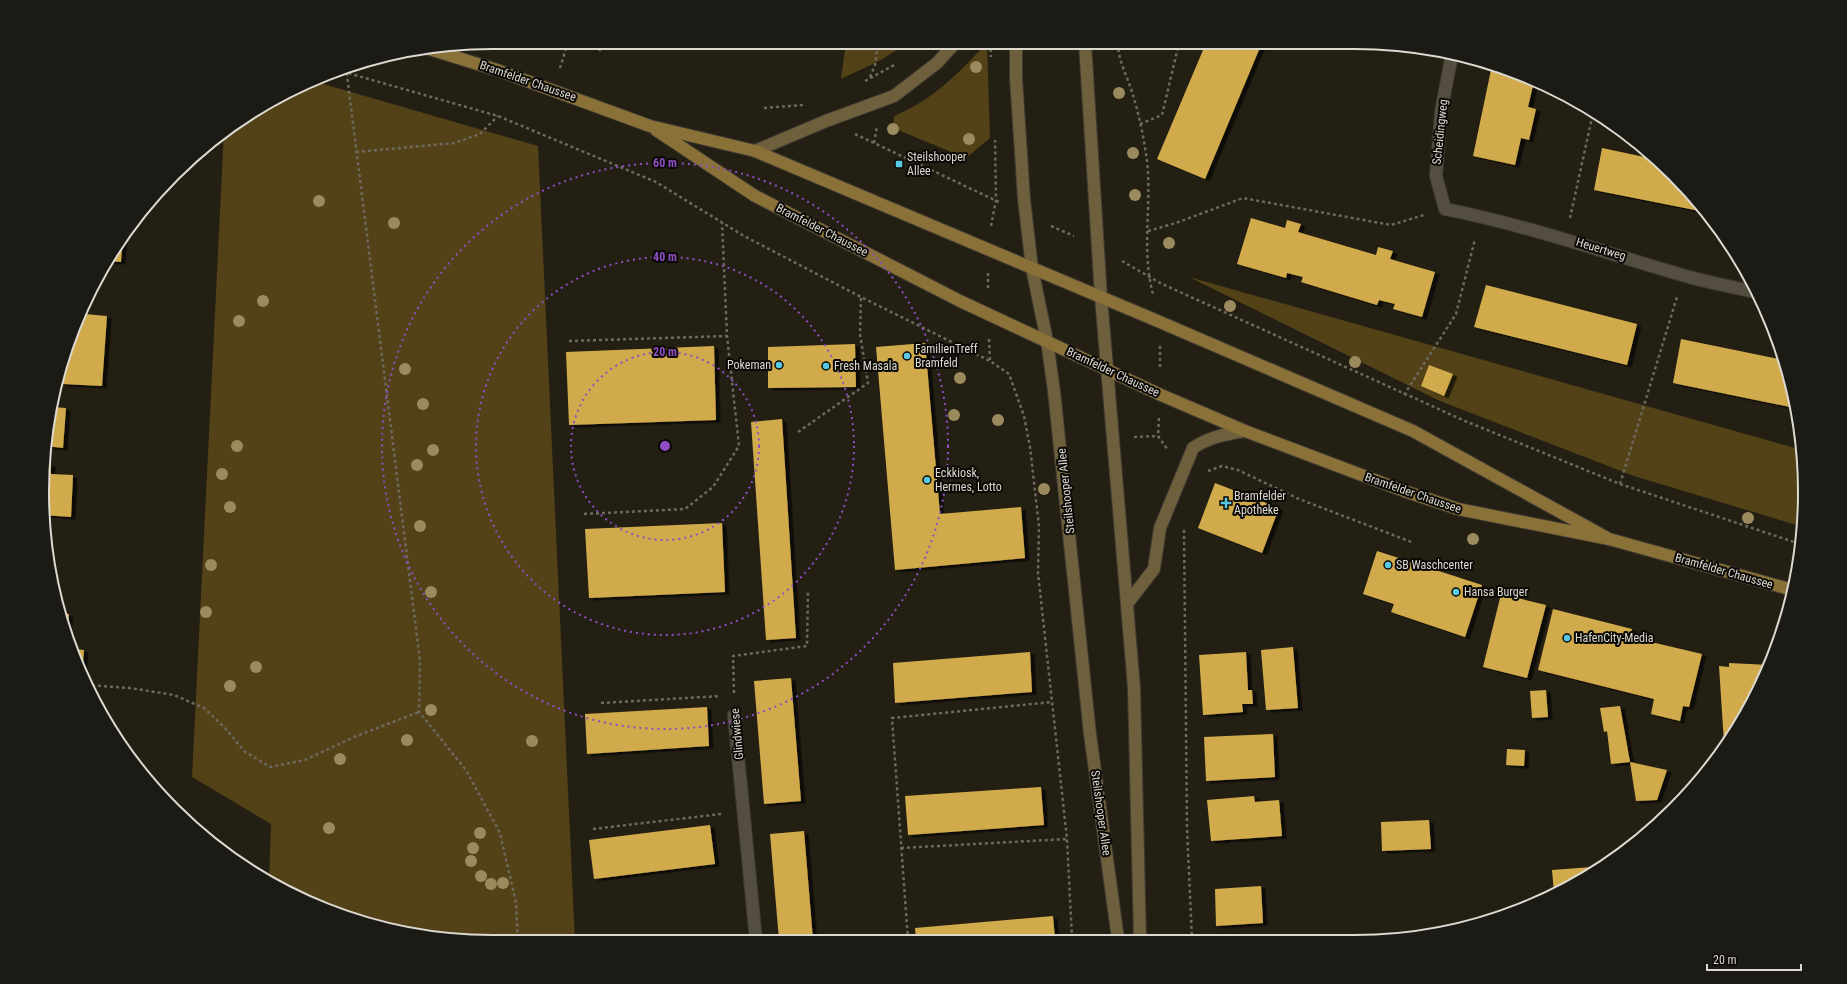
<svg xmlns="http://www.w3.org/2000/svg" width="1847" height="984" viewBox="0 0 1847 984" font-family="'Roboto Condensed',sans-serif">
  <defs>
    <filter id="shadow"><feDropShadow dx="4.5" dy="2.5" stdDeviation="0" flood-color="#0009"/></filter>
  </defs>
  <rect width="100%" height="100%" fill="#241f13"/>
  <path fill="#534218" d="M846,42h63l-28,18 -40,19z
    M986,43h1l3,95 -24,20 -73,-30 1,-12c37,-15 66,-43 92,-73z
    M313,81l225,65 37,795h-112l-87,-14 -83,-32 -24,-14 2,-57 -79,-47 32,-646 43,-29z
    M1189,277l613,173 1,77 -169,-51 -194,-75z"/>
  <path fill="#d1ab4c" filter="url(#shadow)" d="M1206,43h53l2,2 -56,134 -48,-20z
    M1492,65l42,16 -6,26 8,2 -7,31 -8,-2 -6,27 -42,-9z
    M1602,148l52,11 39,36 12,17 -111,-22z
    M1251,218l34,10 2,-8 14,4 -3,8 78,23 2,-8 15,4 -3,8 45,13 -13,45 -29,-8 2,-5 -16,-4 -2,5 -76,-23 2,-5 -16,-4 -1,5 -49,-14z
    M123,235l-2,27 -14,-1 11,-19z
    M1486,285l151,39 -10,41 -153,-38z
    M81,311h4v3l22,2 -5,70 -39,-2v-8h-6l19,-56z
    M1681,339l103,21 11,48 -122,-25z
    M925,343l15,171 81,-7 4,51 -130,12 -19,-223z
    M855,344l1,43 -88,1v-41z
    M714,346l2,74 -147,5 -3,-73z
    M1429,365l24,9 -9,22 -23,-10z
    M52,407l14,1 -3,40 -17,-2z
    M782,419l14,219 -30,2 -15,-218z
    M43,464h8v10l22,1 -2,42 -28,-2z
    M1215,483l64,25 -17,45 -64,-25z
    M722,523l3,69 -136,6 -4,-69z
    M1377,551l105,34 -17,52 -74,-25 3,-8 -31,-10z
    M1501,594l45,11 -19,73 -44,-11z
    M1553,609l79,20 -2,8 72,17 -13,53 -6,-1 -3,15 -29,-7 3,-15 -116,-29z
    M59,613l10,1 -2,21 -5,-14z
    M1293,647l5,61 -32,2 -5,-60z
    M73,649l11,1 -2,24 -3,-9z
    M1030,652l2,40 -137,11 -2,-40z
    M1246,652l2,38h4l1,14h-11l1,8 -40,3 -4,-60z
    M1729,663l40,2 -11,26 -34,52 -5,-77 10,1z
    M791,678l10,123 -37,3 -10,-123z
    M1546,690l2,27 -16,1 -2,-27z
    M1620,706l10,56 -19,2 -4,-33 -3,1 -4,-24z
    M707,707l2,39 -122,8 -2,-40z
    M1273,734l2,43 -69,4 -2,-44z
    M1507,749l18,1 -1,16 -18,-1z
    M1630,762l37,8 -10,30 -21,1z
    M1041,787l3,38 -136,10 -3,-39z
    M1254,796l1,6 24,-2 3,36 -71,5 -4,-41z
    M1429,820l2,29 -49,2 -1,-29z
    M710,825l5,39 -121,15 -5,-39z
    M804,831l9,109h-34l-9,-106z
    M1605,866l-51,27 -2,-23z
    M1261,886l2,37 -47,3 -1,-37z
    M1053,916l2,23 -139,1 -1,-12z"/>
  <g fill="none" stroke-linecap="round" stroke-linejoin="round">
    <g stroke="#3f3a33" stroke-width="14">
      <path id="minor" d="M1452,54l-11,58 -5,64 9,33c81,16 158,43 237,66 24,7 50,12 74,17
        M734,715l22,225"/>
    </g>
    <g stroke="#3f3a33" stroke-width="14">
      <path id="secondary" d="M1016,43v35l8,121 8,69 15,73 7,50 36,343 28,205
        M1085,43l16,254 33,391 6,251
        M755,151l71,-30 68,-25 43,-33 19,-21
        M1127,604l27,-35 6,-41 33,-80c16,-11 33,-14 52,-17"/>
    </g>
    <g stroke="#3f3a33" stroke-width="14">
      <path id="primary" d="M426,48l71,22 153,56 105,25 405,171 253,109 196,108
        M656,130l99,66 205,105 201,94 84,36 159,60 54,18 151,30 184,51"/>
    </g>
    <path stroke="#6d695f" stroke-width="2.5" stroke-dasharray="3 3" stroke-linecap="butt" d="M576,42l24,8 2,-8
      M990,43l1,14
      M1118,43c0,17 9,33 14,49 7,22 12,46 15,69 5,44 -6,90 6,133
      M346,67l74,594 -1,51 47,58 34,63 16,70 2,38
      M560,68l8,-26
      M337,70l161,46 158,66 88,54 117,61 129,64
      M870,77l5,-12 3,-23
      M865,81l31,-17
      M764,108l39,-3
      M1140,124l22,-9 17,-72
      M855,134l146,69
      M874,143l3,-17
      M356,152l98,-9 26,-9 18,-18
      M1570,218l23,-105
      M991,226l5,-26 -1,-60
      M1051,226l23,10
      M1148,231l28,-8 67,-25 148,27 33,-10
      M1122,261l38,22 305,138 155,63 180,60
      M988,273v17
      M989,339l1,22 19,13 15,42 6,31 9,79 -1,47 29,266 5,100
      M569,341l158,-5 -5,-114
      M1160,346v23
      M1404,395l52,-81 19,-75
      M1159,418l-1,18 10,14
      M798,432l70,-49 -8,-49 1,-37
      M1134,437l24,-1
      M1208,471l14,-5 16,4 61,29 115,44
      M1620,484l57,-187
      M584,514l101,-5 28,-22 26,-41 -12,-110
      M1184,530l3,298 5,111
      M86,685l44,3 44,7 30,13 21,20 19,23 26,16 35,-7 49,-23 65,-25
      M734,693l-1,-37 74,-10 1,-54
      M601,703l119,-7
      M593,829l128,-15
      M901,848l166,-9
      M908,940l-16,-222 160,-16"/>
    <use href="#minor" stroke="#544e41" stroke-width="12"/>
    <use href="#secondary" stroke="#6e603c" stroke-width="12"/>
    <use href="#primary" stroke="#897138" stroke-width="12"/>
  </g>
  <g fill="#9c8a5f">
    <circle cx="976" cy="67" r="6"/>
    <circle cx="1119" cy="93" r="6"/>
    <circle cx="893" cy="129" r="6"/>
    <circle cx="969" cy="139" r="6"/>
    <circle cx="1133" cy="153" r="6"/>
    <circle cx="1135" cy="195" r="6"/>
    <circle cx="319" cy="201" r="6"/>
    <circle cx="394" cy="223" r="6"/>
    <circle cx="1169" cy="243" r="6"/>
    <circle cx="263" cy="301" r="6"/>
    <circle cx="1230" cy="306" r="6"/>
    <circle cx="239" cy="321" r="6"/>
    <circle cx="1355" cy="362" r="6"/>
    <circle cx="405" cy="369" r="6"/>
    <circle cx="960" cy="378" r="6"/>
    <circle cx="423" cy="404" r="6"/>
    <circle cx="954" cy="415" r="6"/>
    <circle cx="998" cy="420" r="6"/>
    <circle cx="237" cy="446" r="6"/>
    <circle cx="433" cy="450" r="6"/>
    <circle cx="417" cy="465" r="6"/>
    <circle cx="222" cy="474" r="6"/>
    <circle cx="1044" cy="489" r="6"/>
    <circle cx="230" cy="507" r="6"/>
    <circle cx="1748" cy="518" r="6"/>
    <circle cx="420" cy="526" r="6"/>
    <circle cx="1473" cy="539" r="6"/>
    <circle cx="211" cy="565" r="6"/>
    <circle cx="431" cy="592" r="6"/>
    <circle cx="206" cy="612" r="6"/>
    <circle cx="256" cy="667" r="6"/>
    <circle cx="230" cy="686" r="6"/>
    <circle cx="431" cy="710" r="6"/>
    <circle cx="407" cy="740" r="6"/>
    <circle cx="532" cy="741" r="6"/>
    <circle cx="340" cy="759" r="6"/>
    <circle cx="329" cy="828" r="6"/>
    <circle cx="480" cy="833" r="6"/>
    <circle cx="473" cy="848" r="6"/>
    <circle cx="471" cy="861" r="6"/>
    <circle cx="481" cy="876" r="6"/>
    <circle cx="503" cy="883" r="6"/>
    <circle cx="491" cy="884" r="6"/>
  </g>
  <g fill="none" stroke="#8e4fc3" stroke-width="2" stroke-dasharray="2 4">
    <circle cx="665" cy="446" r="94"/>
    <circle cx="665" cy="446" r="189"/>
    <circle cx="665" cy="446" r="283"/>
  </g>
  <g fill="#59c8e5" stroke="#0b0905" stroke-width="1.5">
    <rect x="895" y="160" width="8" height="8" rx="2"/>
    <circle cx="907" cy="356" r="4"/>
    <circle cx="779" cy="365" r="4"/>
    <circle cx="826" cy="366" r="4"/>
    <circle cx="927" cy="480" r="4"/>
    <path d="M1224 497h4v4h4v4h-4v4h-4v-4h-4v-4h4z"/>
    <circle cx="1388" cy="565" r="4"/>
    <circle cx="1456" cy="592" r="4"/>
    <circle cx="1567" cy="638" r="4"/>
  </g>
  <g text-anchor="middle" stroke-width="4" stroke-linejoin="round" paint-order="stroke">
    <g font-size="12" fill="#dcd9d1" stroke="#0b0905">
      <text transform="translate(528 81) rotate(19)" y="4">Bramfelder Chaussee</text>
      <text transform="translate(1440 132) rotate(-84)" y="4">Scheidingweg</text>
      <text transform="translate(822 230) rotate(27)" y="4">Bramfelder Chaussee</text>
      <text transform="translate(1601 249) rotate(17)" y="4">Heuertweg</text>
      <text transform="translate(1113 372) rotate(25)" y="4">Bramfelder Chaussee</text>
      <text transform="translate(1066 491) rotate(-96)" y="4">Steilshooper Allee</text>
      <text transform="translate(1413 493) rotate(19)" y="4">Bramfelder Chaussee</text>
      <text transform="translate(1724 571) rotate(16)" y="4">Bramfelder Chaussee</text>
      <text transform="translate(737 734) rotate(-95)" y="4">Glindwiese</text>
      <text transform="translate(1101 813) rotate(82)" y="4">Steilshooper Allee</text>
    </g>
    <g font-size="12" fill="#dcd9d1" stroke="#0b0905" text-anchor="start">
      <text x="907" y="161">Steilshooper<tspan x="907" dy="14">Allee</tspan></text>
      <text x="915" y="353">FamilienTreff<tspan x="915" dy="14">Bramfeld</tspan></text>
      <text x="771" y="369" text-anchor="end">Pokeman</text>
      <text x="834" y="370">Fresh Masala</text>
      <text x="935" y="477">Eckkiosk,<tspan x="935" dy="14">Hermes, Lotto</tspan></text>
      <text x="1234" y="500">Bramfelder<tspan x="1234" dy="14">Apotheke</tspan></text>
      <text x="1396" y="569">SB Waschcenter</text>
      <text x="1464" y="596">Hansa Burger</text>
      <text x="1575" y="642">HafenCity-Media</text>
    </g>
  </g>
  <path d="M0 0H1847V984H0ZM492 49H1355A443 443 0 0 1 1798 492V492A443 443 0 0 1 1355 935H492A443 443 0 0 1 49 492V492A443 443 0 0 1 492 49Z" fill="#1c1a15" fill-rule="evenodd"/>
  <path fill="none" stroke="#dcd9d1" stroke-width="2" d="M492 49H1355A443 443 0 0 1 1798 492V492A443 443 0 0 1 1355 935H492A443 443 0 0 1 49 492V492A443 443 0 0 1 492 49Z"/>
  <circle cx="665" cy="446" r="6" fill="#8e4fc3" stroke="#0b0905" stroke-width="2"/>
  <g font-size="12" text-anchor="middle" font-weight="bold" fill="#8e4fc3" stroke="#0b0905" stroke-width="4" stroke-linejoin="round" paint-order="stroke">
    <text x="665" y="167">60 m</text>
    <text x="665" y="261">40 m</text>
    <text x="665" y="356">20 m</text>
  </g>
  <path d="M1707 964v6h94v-6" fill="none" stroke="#dcd9d1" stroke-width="2"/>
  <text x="1713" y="964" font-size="12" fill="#dcd9d1" stroke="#0b0905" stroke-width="3" paint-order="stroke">20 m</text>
</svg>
